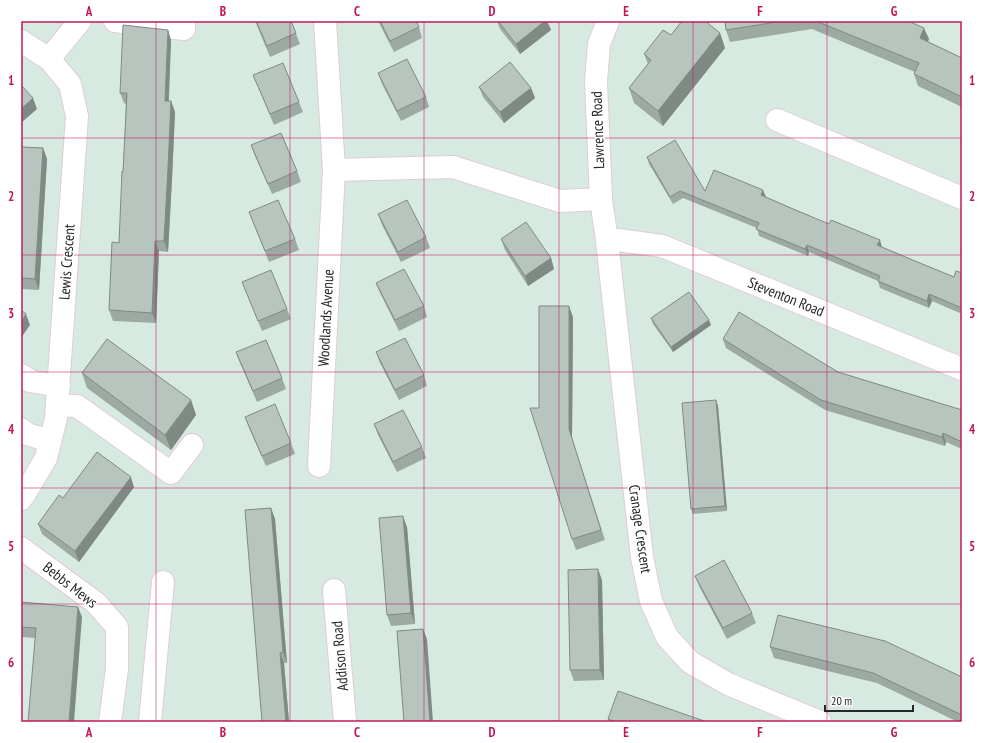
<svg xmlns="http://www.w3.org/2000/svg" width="983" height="743" viewBox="0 0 983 743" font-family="'PT Sans Narrow',sans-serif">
  <rect width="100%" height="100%" fill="#d7eae1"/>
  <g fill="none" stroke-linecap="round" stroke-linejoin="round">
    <g stroke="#e1ccd1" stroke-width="24">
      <path id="minor" d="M115,21l69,8v-8
        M608,21l-9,23 -3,37 5,118 6,42 35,316 9,44 16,36 23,25 38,22 92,38
        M21,41l28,18 21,25 7,32 -21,302 -10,40 -20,34 -5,7
        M49,59l31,-38
        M777,120l185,78
        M334,170l119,-3 107,34 41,-2
        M607,241l11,-1 44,6 300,123
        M21,375l9,6 29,5
        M57,405l20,1 94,67 21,-28
        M21,429l6,5 23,7
        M319,466l15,-296 -9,-149
        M21,548l75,55 21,24v42l-7,53
        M334,590l11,132
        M150,722l13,-140"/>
    </g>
    <use href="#minor" stroke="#fff" stroke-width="22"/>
  </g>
  <path fill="#9da9a3" d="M255,21h36l9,23 -30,13z
    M378,21h38l3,6 3,11 -28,14z
    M497,21h50l4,9 -31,24 -20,-25z
    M725,21h183l21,18 -1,3 34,16v49l-44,-21 -4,-12 1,-2 -103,-43 -82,13 -4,-12z
    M720,33l5,15 -62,78 -29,-23 -5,-15 19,-24 -4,-10z
    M171,40l-2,61h2l4,11 -3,67 -4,73 -9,-1 -3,72 -43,-2 -4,-11 10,-67 4,-71 3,-68 -2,-1 -4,-10z
    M378,73l48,24 3,10 -28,14 -19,-37z
    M253,75l46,27 4,10 -29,13z
    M479,87l52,1 4,10 -31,25 -21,-26z
    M251,145l46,26 4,11 -29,12 -17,-38z
    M21,147l22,1 4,11 -8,131 -18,-1z
    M647,157l58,34 61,6 149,64 39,16 8,-4v41l-30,-13 -3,7 -25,-10 -24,-10 -2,-7 -69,-29 -1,4 -49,-20 -2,-8 -74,-30 -10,6 -24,-40z
    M249,212l46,27 4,11 -30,12z
    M378,214l48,23 4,11 -29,14 -19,-37z
    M501,239l50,19 3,11 -26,17 -23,-36z
    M242,282l45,27 4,10 -29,12z
    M376,283l48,23 3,11 -28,14 -19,-38z
    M573,317l-1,122 33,101 -29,10 -4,-11 -33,-131z
    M651,318l58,2 2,5 -38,27 -20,-28z
    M723,339l115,33 124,38v39l-16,-7 -1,4 -120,-36 -99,-62z
    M236,352l46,26 4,11 -29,13 -17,-39z
    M376,352l48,23 3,11 -28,14 -19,-37z
    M82,373l109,27 5,15 -25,35 -84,-62z
    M716,400l2,6 9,105 -34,3 -2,-5z
    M245,417l46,26 4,11 -29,12 -17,-38z
    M374,424l48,23 4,11 -29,14 -19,-37z
    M134,487l-55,75 -37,-28 -4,-10 25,-26z
    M271,508l4,11 12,144h-3l5,59h-27z
    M407,527l8,97 -24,2 -4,-11z
    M695,576l57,37 4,10 -29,16 -28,-53z
    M602,580l2,100 -30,1 -4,-11z
    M21,602l61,15 -47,21 -14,-1z
    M770,647l192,30v45h-4l-81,-39 -103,-25z
    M608,719l99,3h-98z"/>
  <path fill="#808a85" d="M545,21h2l4,9 -31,24 -4,-10z
    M924,28l5,11 -5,11 -4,-12z
    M168,30l3,10 -3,71 -3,-10z
    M720,33l5,15 -62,78 -5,-15z
    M531,88l4,10 -31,25 -4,-11z
    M33,98l4,11 -16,14v-14z
    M171,101l4,11 -3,67 -4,73 -4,-11z
    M43,148l4,11 -8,131 -4,-11z
    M763,190l3,7 -2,5 -3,-7z
    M880,240l2,7 -5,-2z
    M155,241l4,10 -3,72 -4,-10z
    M807,245l2,7 -1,4 -3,-7z
    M551,258l3,11 -26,17 -3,-10z
    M929,294l3,7 -3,7 -2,-7z
    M569,306l4,11 -1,122 33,101 -36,-111z
    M26,314l4,11 -9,13v-16z
    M709,320l2,5 -38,27 -2,-5z
    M191,400l5,15 -25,35 -6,-15z
    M716,400l2,6 9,105 -2,-5z
    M943,433l3,9 -1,4 -3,-9z
    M131,477l3,10 -55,75 -4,-11z
    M271,508l4,11 12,144 -4,-11z
    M403,516l4,11 8,97 -4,-11z
    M598,569l4,11 2,100 -4,-10z
    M78,607l4,10 -8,105h-5z
    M423,629l4,10 6,83h-3z
    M280,653l4,10 5,59h-3z"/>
  <path fill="#b7c5be" stroke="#808a85" d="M256,21h35l5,12 -29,13z
    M380,21h36l3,6 -29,14z
    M498,21h47l-29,23z
    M682,21h23l15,12 -62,78 -29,-23 22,-28 -7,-6 19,-24 8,5z
    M725,21h58l-57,9z
    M816,21h92l16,7 -4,10 42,20v39l-48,-23 5,-11z
    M123,25l45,5 -3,71h6l-3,67 -4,73h-9l-3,72 -43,-3 3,-68 7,1 3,-72 1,1 4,-79h-7z
    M407,59l19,38 -29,14 -19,-38z
    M510,62l21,26 -31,24 -21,-25z
    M283,63l16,39 -29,12 -17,-39z
    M21,85l12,13 -12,11z
    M281,133l16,38 -29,13 -17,-39z
    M675,140l30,51 9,-21 49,20 -2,5 32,14 36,15 2,-4 49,20 -3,5 38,16 39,16 2,-6 6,2v35l-33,-14 -2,7 -25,-10 -24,-10 2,-5 -73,-31 -2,4 -49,-20 3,-6 -79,-32 -10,6 -23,-40z
    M21,147l22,1 -8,131 -14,-1z
    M278,200l17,39 -30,12 -16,-39z
    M407,200l19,37 -28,15 -20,-38z
    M526,222l25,36 -26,18 -24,-37z
    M404,269l20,37 -29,14 -19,-37z
    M271,270l16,39 -29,12 -16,-39z
    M689,292l20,28 -38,27 -20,-29z
    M539,306h30v123l32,101 -29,9 -42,-131h9z
    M21,310l5,4 -5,8z
    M739,312l99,60 124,38v32l-19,-9 -1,4 -121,-37 -98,-61z
    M405,338l19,37 -29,15 -19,-38z
    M107,339l84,61 -26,35 -83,-62z
    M266,340l16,38 -29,13 -17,-39z
    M716,400l9,106 -34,3 -9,-106z
    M275,404l16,39 -29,13 -17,-39z
    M403,410l19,37 -29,15 -19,-38z
    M97,452l34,25 -56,74 -37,-27 21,-29 4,3z
    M271,508l12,144 -3,1 6,69h-24l-17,-212z
    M403,516l8,97 -24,2 -8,-97z
    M724,560l28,53 -29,15 -28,-52z
    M598,569l2,101h-30l-2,-100z
    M21,602l57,5 -9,115h-41l8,-94 -15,-1z
    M778,615l107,26 77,36v38l-89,-42 -103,-26z
    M423,629l7,93h-26l-7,-91z
    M618,691l89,31h-91l-8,-3z"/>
  <path fill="none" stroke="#c2185b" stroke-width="1" stroke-opacity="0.55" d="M156,21v701M290,21v701M424,21v701M559,21v701M693,21v701M827,21v701M21,138h941M21,255h941M21,372h941M21,488h941M21,604h941"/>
  <g text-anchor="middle" stroke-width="3" stroke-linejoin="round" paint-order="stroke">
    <g font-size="15" fill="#272727" stroke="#fff">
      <text transform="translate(598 130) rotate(-92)" y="5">Lawrence Road</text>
      <text transform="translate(67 262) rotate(-86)" y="5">Lewis Crescent</text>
      <text transform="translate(786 297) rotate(22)" y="5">Steventon Road</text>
      <text transform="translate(326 318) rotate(-87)" y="5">Woodlands Avenue</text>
      <text transform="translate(640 529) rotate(82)" y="5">Cranage Crescent</text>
      <text transform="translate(70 585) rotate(38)" y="5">Bebbs Mews</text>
      <text transform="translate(340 656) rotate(-95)" y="5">Addison Road</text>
    </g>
  </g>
  <rect width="983" height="743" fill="none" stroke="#ffffff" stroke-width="44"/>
  <path d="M825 705v6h88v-6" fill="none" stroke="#272727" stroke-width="2"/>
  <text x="831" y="705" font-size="12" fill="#272727" stroke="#ffffff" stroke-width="3" paint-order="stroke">20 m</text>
  <rect x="22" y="22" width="939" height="699" fill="none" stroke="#c2185b" stroke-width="1.5"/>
  <g font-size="13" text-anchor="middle" font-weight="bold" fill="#c2185b">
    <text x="89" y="16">A</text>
    <text x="223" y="16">B</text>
    <text x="357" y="16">C</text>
    <text x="492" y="16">D</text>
    <text x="626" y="16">E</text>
    <text x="760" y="16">F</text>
    <text x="894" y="16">G</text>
    <text x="11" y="85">1</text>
    <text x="972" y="85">1</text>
    <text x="11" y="201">2</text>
    <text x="972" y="201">2</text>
    <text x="11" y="318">3</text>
    <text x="972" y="318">3</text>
    <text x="11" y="434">4</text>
    <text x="972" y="434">4</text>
    <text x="11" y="551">5</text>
    <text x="972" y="551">5</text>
    <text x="11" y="667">6</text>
    <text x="972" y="667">6</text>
    <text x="89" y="737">A</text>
    <text x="223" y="737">B</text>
    <text x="357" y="737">C</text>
    <text x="492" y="737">D</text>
    <text x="626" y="737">E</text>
    <text x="760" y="737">F</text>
    <text x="894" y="737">G</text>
  </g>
</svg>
